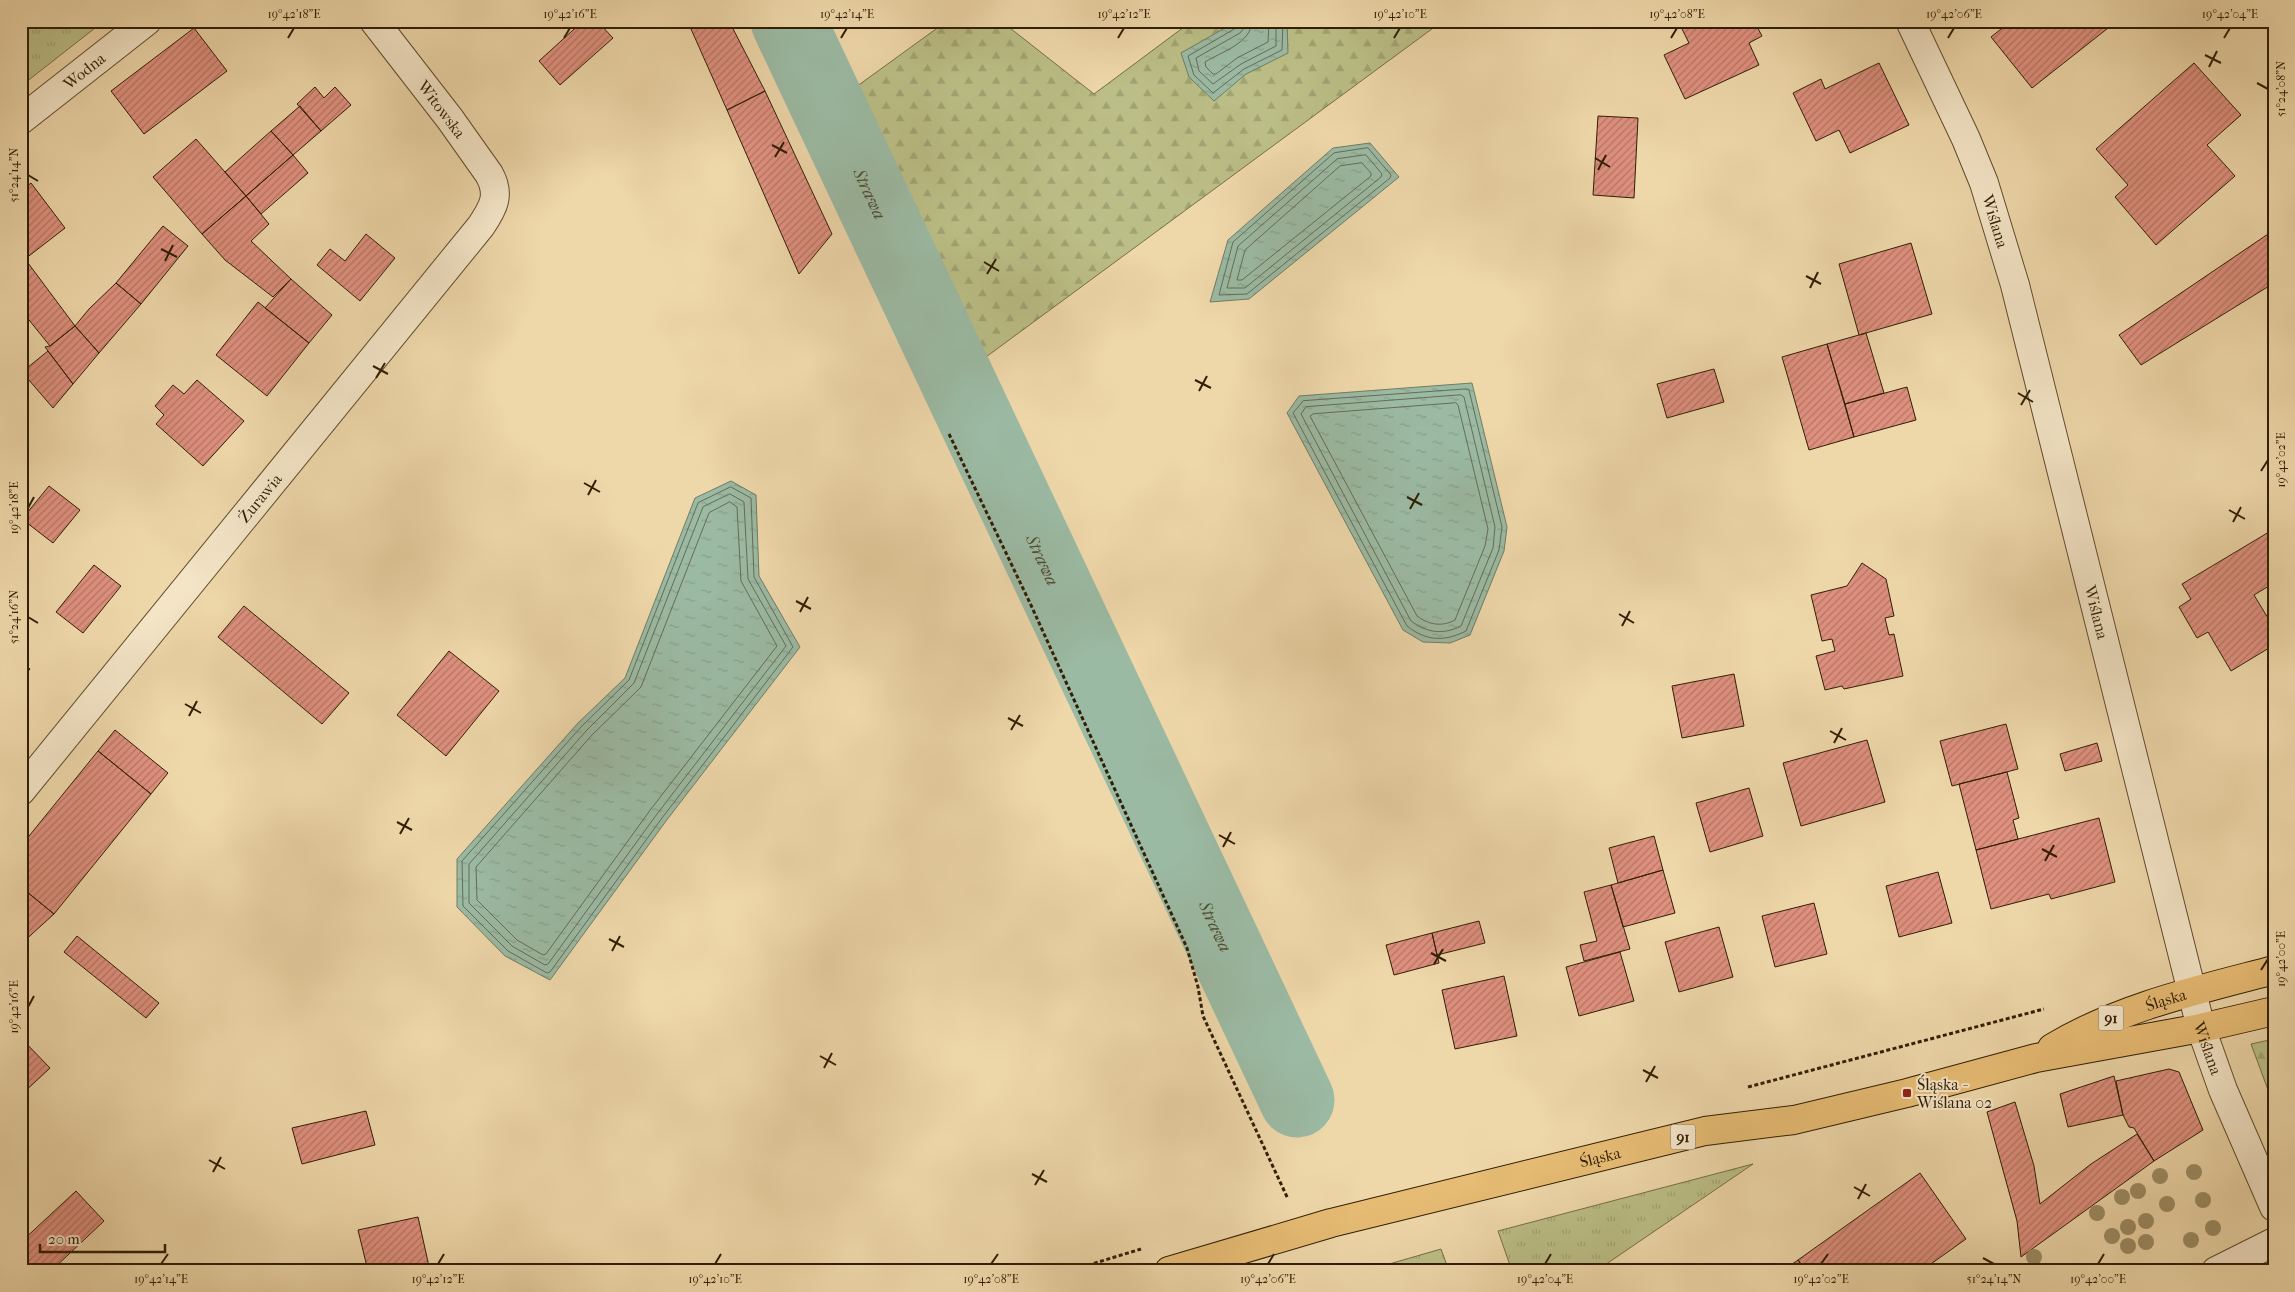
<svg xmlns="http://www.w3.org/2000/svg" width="2295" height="1292" viewBox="0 0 2295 1292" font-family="'IM FELL French Canon',serif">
  <defs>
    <pattern id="grass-tufts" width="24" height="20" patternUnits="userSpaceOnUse" patternTransform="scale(1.25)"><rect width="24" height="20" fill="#bbbe86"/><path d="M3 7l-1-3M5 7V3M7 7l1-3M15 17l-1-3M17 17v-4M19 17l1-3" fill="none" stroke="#a1a372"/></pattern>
    <pattern id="forest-firs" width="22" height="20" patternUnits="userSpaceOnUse" patternTransform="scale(1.25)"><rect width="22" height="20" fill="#bbbe86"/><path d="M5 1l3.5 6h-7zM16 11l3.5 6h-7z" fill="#a1a372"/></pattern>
    <pattern id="water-ripples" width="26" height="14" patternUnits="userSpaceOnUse" patternTransform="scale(1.25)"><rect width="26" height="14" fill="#9bbaa4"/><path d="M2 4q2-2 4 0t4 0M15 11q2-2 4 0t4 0" fill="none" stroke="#869f8c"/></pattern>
    <pattern id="building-hatch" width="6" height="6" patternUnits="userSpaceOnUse" patternTransform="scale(1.25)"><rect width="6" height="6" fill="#df907f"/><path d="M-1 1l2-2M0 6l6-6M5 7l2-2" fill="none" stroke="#b57566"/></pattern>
  </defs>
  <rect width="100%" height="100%" fill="#eed7a9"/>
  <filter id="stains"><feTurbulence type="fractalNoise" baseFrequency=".004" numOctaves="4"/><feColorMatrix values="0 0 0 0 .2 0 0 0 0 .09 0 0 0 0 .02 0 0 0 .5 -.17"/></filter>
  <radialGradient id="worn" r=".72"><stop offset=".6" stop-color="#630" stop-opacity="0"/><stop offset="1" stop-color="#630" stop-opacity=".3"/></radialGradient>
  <path fill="url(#grass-tufts)" stroke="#766e45" d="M21,21h83l-83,65z
    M1753,1164l-157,107h-84l-14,-40z
    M1441,1249l8,22h-84z"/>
  <path fill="url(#forest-firs)" stroke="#766e45" d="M947,21h54l93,73 98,-73h245l3,2 -469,345 -122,-276z
    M2274,1039v67l-23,-62z"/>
  <path fill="url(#water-ripples)" stroke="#707c64" d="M1237,21h50l1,32 -42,21 -32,27 -25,-24 -8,-24z
    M1370,143l29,34 -150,122 -39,3 18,-62 105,-92z
    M1472,383l35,144 -3,24 -34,84 -20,8 -27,-1 -20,-12 -116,-217 12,-17z
    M731,481l25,14 3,81 41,71 -134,174 -116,159 -45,-24 -48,-49v-48l121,-136 47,-45 70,-180z
    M1240,983l30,10 49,99 -22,8 -17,9 -53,-93z"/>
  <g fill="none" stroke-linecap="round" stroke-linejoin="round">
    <path stroke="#666c54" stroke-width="1" d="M1239,21l-3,7 -48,28 6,19 19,18 31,-24 38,-19 1,-29
      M1245,21l-1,7 -4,5 -44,25 3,13 14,13 28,-20 35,-18v-25
      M1252,21c0,22 -31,31 -47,41l1,5 7,7h3l21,-16 31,-16 1,-21
      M1368,148l23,27 -1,3 -143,116 -28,1 14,-53 101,-89z
      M1366,155l16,19 -1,3 -136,111h-18l11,-42 99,-87z
      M1362,163l9,10v3l-129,104h-5l8,-30 95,-84z
      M1466,389l3,1 33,137 -3,23 -33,81c-22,11 -40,10 -59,-5l-114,-213 10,-12z
      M1461,395l3,2 31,130 -2,21 -32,78c-18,9 -34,7 -50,-5l-110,-207 5,-7z
      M1456,403l2,2 30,124 -3,17 -30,74c-13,7 -26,5 -38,-4l-107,-200 3,-2z
      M731,487l20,11 3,79 39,70 -131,171 -112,154 -3,1 -39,-22 -45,-45 -1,-45 119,-134 48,-47 69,-177z
      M730,494l14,8 4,77 38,67 -129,168 -109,150 -3,1 -33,-19 -43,-43v-39l117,-133 48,-48 69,-176z
      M730,502l7,5 4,74 36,65 -126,163 -105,145 -3,1 -26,-15 -40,-40 -1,-33 115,-131 50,-49 68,-174z
      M1243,990l24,7 44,90 -1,3 -26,12 -3,-1 -48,-85z
      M1247,998l16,5 39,80 -1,3 -15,7 -3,-1 -43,-76z
      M1251,1007l6,2 35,70 -1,3h-5l-37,-67z"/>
    <path stroke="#9bbaa4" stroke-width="75" id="s1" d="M788,21l509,1079"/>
  </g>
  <path fill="url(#building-hatch)" stroke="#301e04" d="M583,21h14l16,17 -53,47 -21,-24z
    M704,21h25l36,70 -38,19 -36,-81z
    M1678,21h76l8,15 -13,7 10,22 -74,34 -21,-44 25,-12z
    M2011,21h106l-85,67 -41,-51z
    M194,28l33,43 -83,63 -33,-43z
    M1879,63l30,62 -59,28 -11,-23 -23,11 -23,-48 28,-14 4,10z
    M2194,63l47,52 -34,30 28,31 -79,69 -41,-48 13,-12 -32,-36z
    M315,87l9,11 11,-11 16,18 -30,26 -24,-27z
    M765,91l67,143 -33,40 -72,-164z
    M300,106l21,25 -28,24 -22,-24z
    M1598,116l40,2 -4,80 -41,-3z
    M271,131l22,24 -47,41 -21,-24z
    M196,139l50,57 -44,38 -49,-57z
    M293,155l15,18 -47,41 -15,-18z
    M31,183l34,45 -40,31 -4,-4v-64z
    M246,196l23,28 -18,17 40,38 -18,18 -48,-37 -23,-26z
    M163,226l25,20 -47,58 -25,-21z
    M2274,230v53l-133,82 -22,-30z
    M366,234l29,24 -35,43 -43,-36 13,-16 15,12z
    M1911,243l21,71 -73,21 -20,-71z
    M25,259l50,67 -25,20 -29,-36v-49z
    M291,279l41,36 -23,28 -44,-35z
    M116,283l25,21 -42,49 -24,-27 14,-17z
    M258,302l51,41 -42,53 -51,-41z
    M75,326l24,27 -26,31 -28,-37 5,-1z
    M1866,333l18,60 -39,11 -18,-60z
    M1827,344l27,93 -45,13 -27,-93z
    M48,351l25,33 -20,24 -31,-36z
    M1714,369l10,33 -57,16 -10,-34z
    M197,380l47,41 -41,45 -47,-42 8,-9 -9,-9 18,-21 11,9z
    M1907,387l9,33 -62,17 -9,-33z
    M49,486l31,24 -27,33 -31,-24z
    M2274,529v54l-20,12 20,33v17l-43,26 -23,-39 -11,6 -18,-31 12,-8 -9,-15z
    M1862,563l24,16 8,37 -9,2 4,17 5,-1 9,42 -59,13 -2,-3 -17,4 -9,-34 19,-5 -3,-12 -10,2 -11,-46 36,-9z
    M94,565l27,21 -38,47 -27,-21z
    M244,606l105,87 -27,31 -104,-87z
    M449,651l50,40 -53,65 -49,-41z
    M21,662l9,7 -9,11z
    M1734,674l10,52 -62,12 -10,-52z
    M2006,724l12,45 -66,17 -12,-45z
    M115,730l53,43 -17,21 -53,-43z
    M1867,740l18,62 -84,24 -18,-63z
    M2097,743l5,18 -37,10 -5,-17z
    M98,751l53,43 -97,120 -33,-27v-41z
    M2007,772l12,46 -6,2 5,19 -42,11 -17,-66z
    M1749,788l14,48 -53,16 -14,-49z
    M2099,818l16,64 -64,17 -2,-5 -58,15 -15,-59z
    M1654,836l9,34 -45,13 -9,-35z
    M1663,870l12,43 -52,14 -12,-42z
    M1938,872l14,51 -53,14 -13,-51z
    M1611,885l19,64 -46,12 -4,-16 17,-4 -13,-49z
    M21,887l33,27 -33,30z
    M1814,903l13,51 -52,13 -13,-51z
    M1479,921l6,22 -48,12 -5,-22z
    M1719,927l14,50 -54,15 -14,-50z
    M1432,933l7,30 -45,12 -8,-30z
    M77,936l82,67 -13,15 -82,-66z
    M1620,952l14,49 -55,15 -13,-49z
    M1504,976l13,60 -62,13 -13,-59z
    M21,1038l29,30 -29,27z
    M2169,1069l10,3 24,58 -49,31 -20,-33 -5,-1 -6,-12 -7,-34z
    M2114,1076l9,39 -55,12 -8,-33z
    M2015,1102l19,64 6,38 51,-40 46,-30 17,27 -133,96 -4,-36 -30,-109z
    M366,1111l9,34 -73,19 -10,-36z
    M1920,1173l46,66 -45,32h-115l-8,-11z
    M76,1191l28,30 -53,50h-30v-29z
    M418,1217l12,54h-62l-10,-41z
    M1798,1260l8,11h-24z"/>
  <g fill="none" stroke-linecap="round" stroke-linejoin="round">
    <g stroke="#604c2d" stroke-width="30">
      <g id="street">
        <path id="s2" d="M1910,21l56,118 18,44 31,102 186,743 22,62 51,117"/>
        <path id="s3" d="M21,120l126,-99"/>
        <path id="s4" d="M21,791l460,-565c12,-18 20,-31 8,-52l-39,-55 -76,-98"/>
        <path d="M2216,1271l58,-29"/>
      </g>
    </g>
    <g stroke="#301e04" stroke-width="30">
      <g id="primary">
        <path id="s5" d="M2052,1048c68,-41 146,-58 222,-78"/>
        <path id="s6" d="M1169,1271l162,-48 374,-92 89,-11 113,-27 129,-35 165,-30 73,-17"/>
      </g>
    </g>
    <path stroke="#301e04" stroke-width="3" stroke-dasharray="4 2.5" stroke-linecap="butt" d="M949,434l81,169 157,345 11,39 5,29 85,183
      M1748,1087l296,-78
      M1069,1271l72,-22"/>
    <use href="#street" stroke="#f4e5c7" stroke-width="28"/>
    <use href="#primary" stroke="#e7bc74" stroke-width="28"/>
  </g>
  <g fill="#9d8c64">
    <circle cx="2194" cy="1172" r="8"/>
    <circle cx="2160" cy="1176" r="8"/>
    <circle cx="2138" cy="1191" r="8"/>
    <circle cx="2122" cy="1197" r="8"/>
    <circle cx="2203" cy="1200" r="8"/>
    <circle cx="2167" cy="1204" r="8"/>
    <circle cx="2097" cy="1213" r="8"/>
    <circle cx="2146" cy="1221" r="8"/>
    <circle cx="2128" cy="1227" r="8"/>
    <circle cx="2213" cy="1228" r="8"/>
    <circle cx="2112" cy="1236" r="8"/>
    <circle cx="2191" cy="1240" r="8"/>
    <circle cx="2146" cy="1242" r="8"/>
    <circle cx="2128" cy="1246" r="8"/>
    <circle cx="2034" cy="1257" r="8"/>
  </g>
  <path fill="none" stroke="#301e04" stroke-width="2" d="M288,38l6,-10M564,38l6,-10M841,38l6,-10M1118,38l6,-10M1394,38l6,-10M1671,38l6,-10M1948,38l6,-10M2224,38l6,-10M2205,55l16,8M2209,67l8,-16M2257,83l11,6M772,145l15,8M775,157l9,-15M1595,158l15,9M1598,170l8,-15M28,175l10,6M161,249l16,8M165,261l8,-16M984,262l15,9M987,274l9,-15M1806,276l15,8M1810,288l8,-16M373,366l15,8M376,378l9,-15M1195,380l16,8M1199,391l8,-15M2018,393l15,9M2021,405l9,-15M2261,471l7,-11M584,483l16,9M588,495l8,-15M1407,497l15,8M28,508l6,-11M1410,509l9,-16M2229,510l16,9M2233,522l8,-15M796,601l15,8M800,612l8,-15M1619,614l15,9M28,617l10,6M1622,626l8,-15M185,704l16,9M189,716l8,-15M1008,718l15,8M1011,730l9,-15M1830,731l16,9M1834,743l8,-15M397,822l15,8M400,834l9,-16M1219,835l16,9M1223,847l8,-15M2042,849l15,8M2045,861l9,-16M609,939l15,8M612,951l8,-15M1431,953l15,8M1434,964l9,-15M2261,970l7,-11M28,1007l6,-11M820,1056l16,9M824,1068l8,-15M1643,1070l15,8M1646,1082l9,-16M209,1160l16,9M213,1172l8,-15M1032,1174l15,8M1035,1185l9,-15M1854,1187l16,9M1858,1199l8,-15M1983,1258l11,6M161,1264l7,-10M438,1264l6,-10M715,1264l6,-10M991,1264l7,-10M1268,1264l6,-10M1545,1264l6,-10M1821,1264l7,-10M2098,1264l6,-10"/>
  <rect fill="#8f2418" stroke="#f4e5c7" stroke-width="2" x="1902" y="1088" width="10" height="10" rx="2.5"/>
  <g text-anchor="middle" stroke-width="4" stroke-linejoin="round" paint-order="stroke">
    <g fill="#f4e5c7" stroke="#6b5a3e" stroke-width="1">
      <rect x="2098.5" y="1005.5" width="25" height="25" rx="4"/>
      <rect x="1670.5" y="1124.5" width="25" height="25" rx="4"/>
    </g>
    <g font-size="15" font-weight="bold" fill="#301e04">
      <text x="2111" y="1023">91</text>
      <text x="1683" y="1142">91</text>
    </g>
    <g font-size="16" fill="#301e04" stroke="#f4e5c7">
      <text dy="6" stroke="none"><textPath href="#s3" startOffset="80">Wodna</textPath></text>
      <text transform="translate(442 109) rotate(53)" y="6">Witowska</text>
      <text dy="6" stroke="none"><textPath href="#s2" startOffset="218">Wiślana</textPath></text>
      <text dy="6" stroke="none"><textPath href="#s4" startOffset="378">Żurawia</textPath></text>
      <text dy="6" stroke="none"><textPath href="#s2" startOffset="622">Wiślana</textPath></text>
      <text dy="6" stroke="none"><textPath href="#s5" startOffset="124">Śląska</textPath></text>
      <text dy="6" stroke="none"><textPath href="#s2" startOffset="1072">Wiślana</textPath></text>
      <text dy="6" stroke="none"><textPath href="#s6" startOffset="446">Śląska</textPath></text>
    </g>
    <g font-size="16" fill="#301e04" stroke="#f4e5c7" text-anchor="start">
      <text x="1917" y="1090">Śląska -<tspan x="1917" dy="18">Wiślana 02</tspan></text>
    </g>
    <g font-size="18" font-style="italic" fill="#504d34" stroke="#f4e5c7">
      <text dy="6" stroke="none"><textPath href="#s1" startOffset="191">Strawa</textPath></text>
      <text dy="6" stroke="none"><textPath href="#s1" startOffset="596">Strawa</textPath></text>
      <text dy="6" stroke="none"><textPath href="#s1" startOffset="1001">Strawa</textPath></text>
    </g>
  </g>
  <rect width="2295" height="1292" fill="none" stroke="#eed7a9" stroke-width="55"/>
  <path d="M40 1244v8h125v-8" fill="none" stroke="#301e04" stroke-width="2.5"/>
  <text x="48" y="1244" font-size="15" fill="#301e04" stroke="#f4e5c7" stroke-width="4" paint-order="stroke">20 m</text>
  <rect x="28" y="28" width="2240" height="1236" fill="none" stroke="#301e04" stroke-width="2"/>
  <g font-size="12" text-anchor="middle" fill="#301e04">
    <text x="294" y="18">19°42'18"E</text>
    <text x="570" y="18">19°42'16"E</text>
    <text x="847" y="18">19°42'14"E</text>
    <text x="1124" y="18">19°42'12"E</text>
    <text x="1400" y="18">19°42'10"E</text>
    <text x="1677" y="18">19°42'08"E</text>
    <text x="1954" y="18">19°42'06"E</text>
    <text x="2230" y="18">19°42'04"E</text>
    <text transform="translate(2281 89) rotate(-90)" y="4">51°24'08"N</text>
    <text transform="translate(14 175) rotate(-90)" y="4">51°24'14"N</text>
    <text transform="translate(2281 460) rotate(-90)" y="4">19°42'02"E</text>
    <text transform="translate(14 508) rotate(-90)" y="4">19°42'18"E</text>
    <text transform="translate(14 617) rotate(-90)" y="4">51°24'16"N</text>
    <text transform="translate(2281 959) rotate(-90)" y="4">19°42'00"E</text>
    <text transform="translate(14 1007) rotate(-90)" y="4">19°42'16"E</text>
    <text x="161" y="1283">19°42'14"E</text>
    <text x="438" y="1283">19°42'12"E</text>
    <text x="715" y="1283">19°42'10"E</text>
    <text x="991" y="1283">19°42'08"E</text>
    <text x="1268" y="1283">19°42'06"E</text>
    <text x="1545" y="1283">19°42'04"E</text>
    <text x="1821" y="1283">19°42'02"E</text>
    <text x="1994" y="1283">51°24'14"N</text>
    <text x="2098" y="1283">19°42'00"E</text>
  </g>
  <rect width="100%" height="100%" filter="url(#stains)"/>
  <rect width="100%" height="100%" fill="url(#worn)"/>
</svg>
